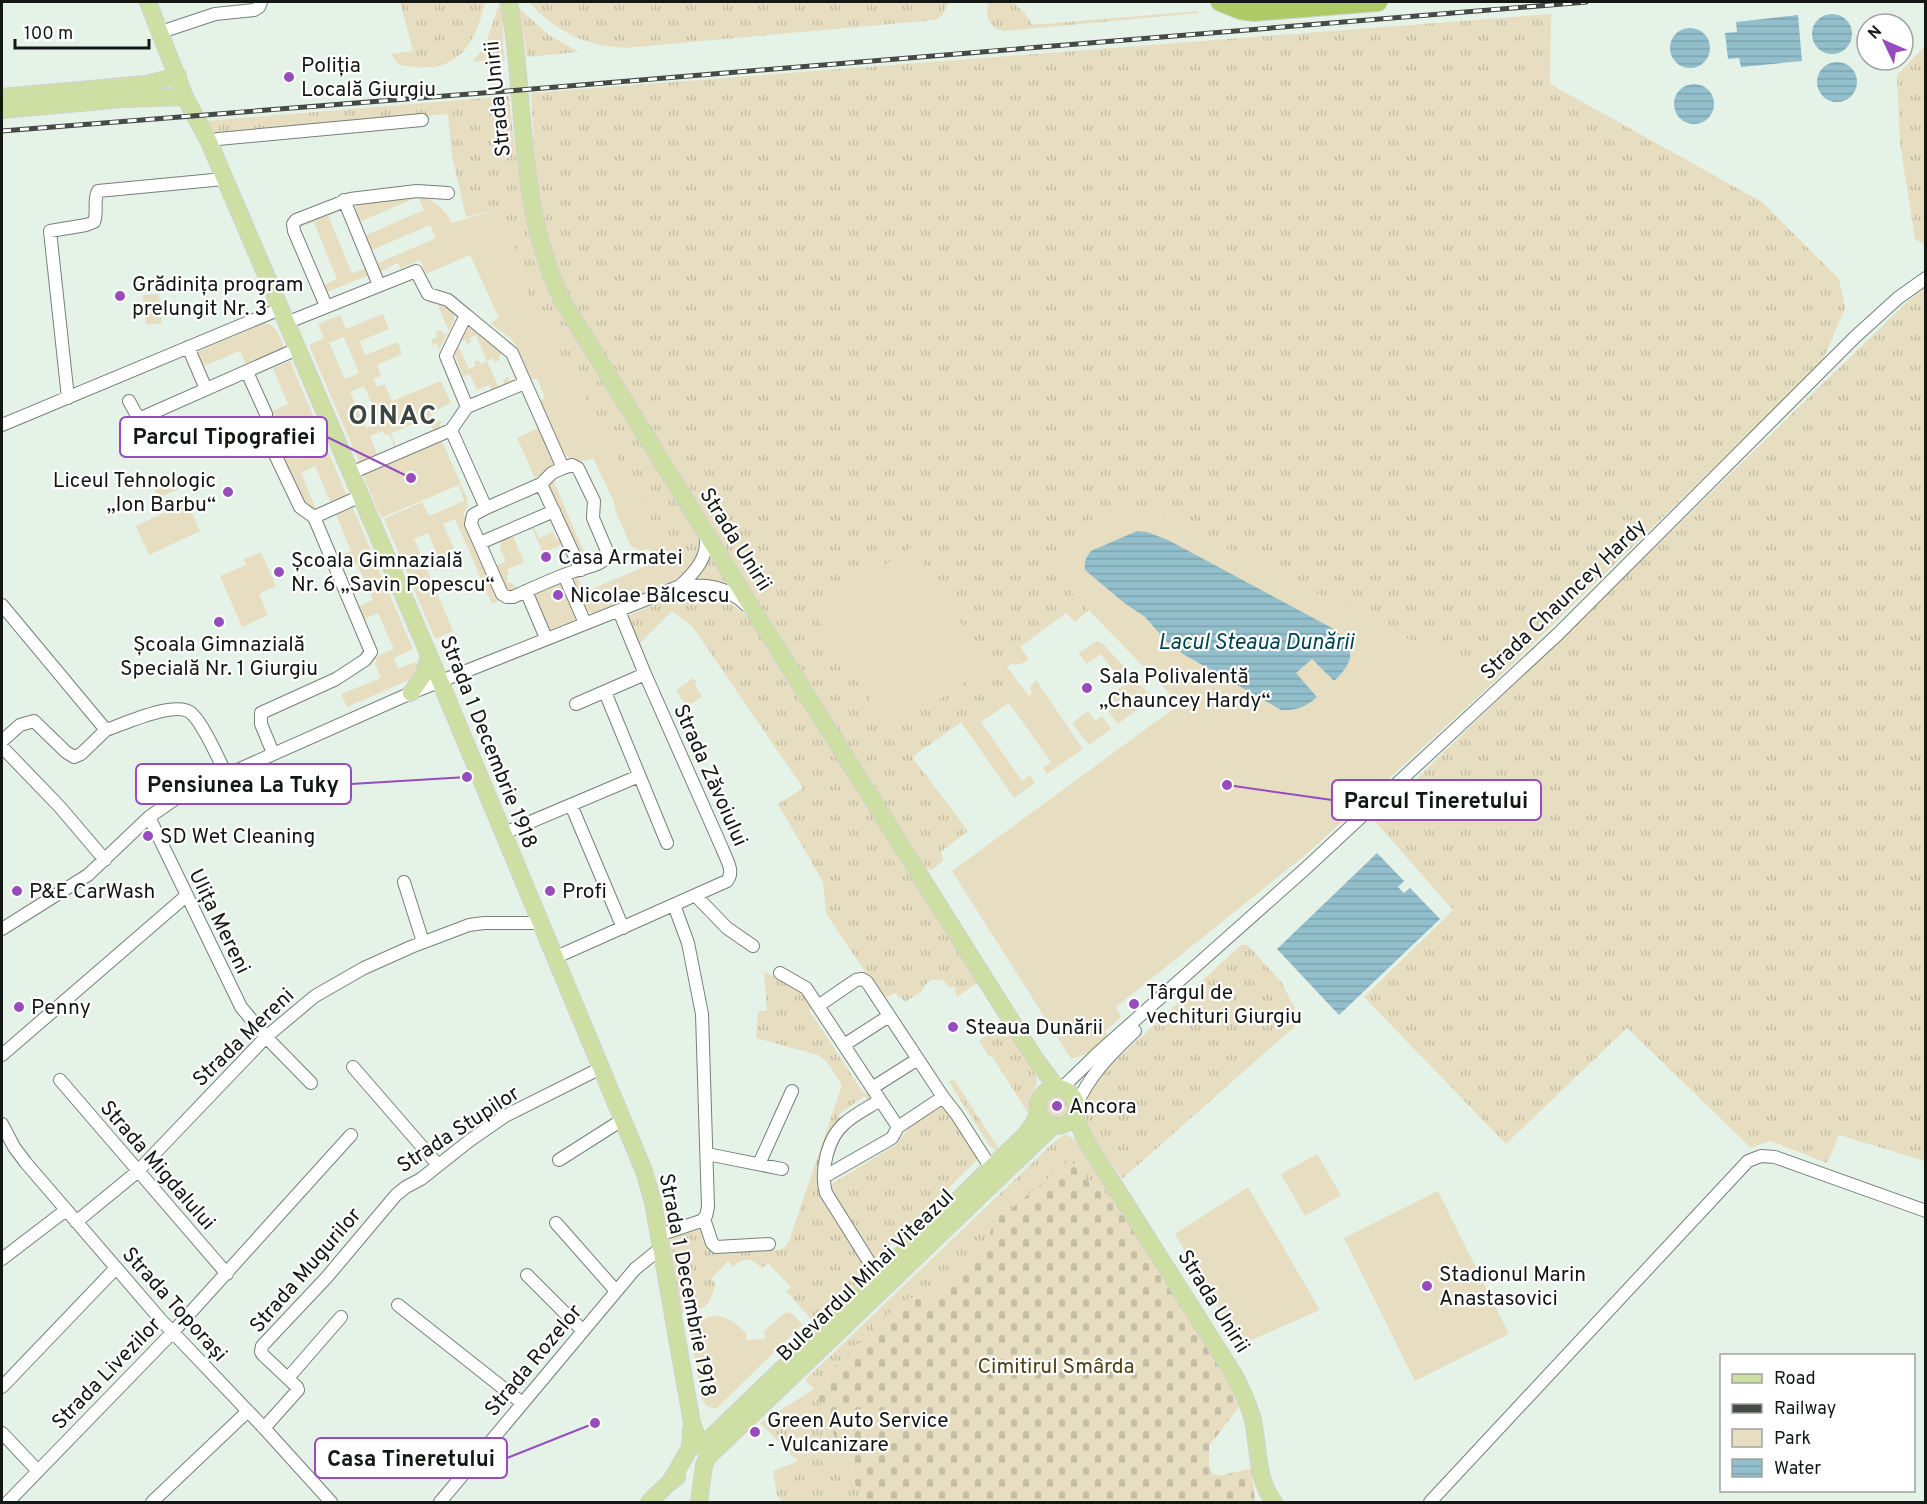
<svg xmlns="http://www.w3.org/2000/svg" width="1927" height="1504" viewBox="0 0 1927 1504" font-family="Overpass,sans-serif">
  <defs>
    <pattern id="grass-tufts" width="24" height="20" patternUnits="userSpaceOnUse" patternTransform="scale(1.5)"><rect width="24" height="20" fill="#e7dec2"/><path d="M3 7l-1-3M5 7V3M7 7l1-3M15 17l-1-3M17 17v-4M19 17l1-3" fill="none" stroke="#c5bea6"/></pattern>
    <pattern id="cemetery-stones" width="16" height="16" patternUnits="userSpaceOnUse" patternTransform="scale(1.5)"><rect width="16" height="16" fill="#e7dec2"/><path d="M2 7V4a2 2 0 0 1 4 0v3zM10 15v-3a2 2 0 0 1 4 0v3z" fill="#c5bea6"/></pattern>
    <pattern id="water-rules" width="6" height="5" patternUnits="userSpaceOnUse" patternTransform="scale(1.5)"><rect width="6" height="5" fill="#93bfcc"/><path d="M0 2.5h6" fill="none" stroke="#7ea3ae"/></pattern>
  </defs>
  <rect width="100%" height="100%" fill="#e5f2e8"/>
  <path fill="url(#grass-tufts)" d="M400,2h85c-11,50 -33,75 -87,62l-7,-10 22,-3z
    M500,2h4l-1,44 2,14 -33,2 11,-13 4,-9z
    M529,2h420l-6,12 -7,6 -312,28c-41,-3 -67,-16 -95,-46z
    M989,2h23l13,11 7,12 166,-14 1,2 -194,18c-16,-1 -21,-16 -16,-29z
    M519,8l30,27 30,17 -52,5z
    M1551,14l-1,70 212,118 77,77 6,29 -23,54 -328,320 -337,-168 -9,-2h-16l-18,5 -57,49c4,18 19,31 32,44l-14,12 -9,-9 -46,34 9,12c-6,4 -11,8 -18,4l-4,4 11,15 -106,75 56,74 -26,20 1,10 -11,9 -7,-2 -359,-572 -18,-44 -13,-82 -4,-77z
    M1925,46v199l-10,-6 -15,-96 -3,-68z
    M509,96c6,57 13,114 31,169l158,272c2,15 -6,29 -16,40l-153,-281 -27,-88 -36,9 -14,-61 -4,-42 -228,21 -9,-2 -6,-12z
    M1925,287v874l-86,-26 -12,28 -57,-22 -19,7 -124,-120 -121,116 -142,-147 89,-87 -79,-90 534,-519z
    M711,554l17,30 -31,-6 12,-23z
    M691,593c25,2 39,7 58,25l220,349 8,16 -20,14 -3,-11 -4,2 -7,-8h-12l-6,5 -3,6 -17,11 -10,-9 -12,6 -57,-86 -3,-31 -45,-78 25,-16 -111,-162 -20,-15 -34,34 -11,-29 44,-18z
    M1241,945h7l34,38 19,38 -179,158 -40,-61c-5,-17 21,-46 33,-57z
    M764,972l32,14 18,20 -5,4 55,84 5,-3 2,5 -3,4 -4,-4 -26,19 3,5c-18,25 -33,51 -18,81l46,70 -2,4 -49,46 -7,-2 -25,-28 5,-4 -23,-24 -6,5c-10,-9 -19,-12 -29,-1l-5,-6 -17,18 5,5c-9,26 -9,24 -36,29l-12,-71 6,-5 29,-8 12,20 64,1 5,-2 5,-7 53,-156 -15,-23 -9,-7 -62,-17 2,-27h9z
    M1004,1023l25,38 7,15 1,7 -7,18 -1,14 -37,-59 -3,1 -10,-16z
    M954,1079l45,70 -2,2 -8,-6 -40,-63z
    M1045 1106a11 11 0 1 1 22 0a11 11 0 1 1-22 0Z
    M940,1105c17,7 29,35 38,51l-1,4 -100,98 -3,-1 -42,-64 -2,-4 3,-6 64,-39 13,-18z
    M1066,1135c18,5 39,47 49,64l-1,1 -28,-20 -16,-19 -59,48 -13,-1 -10,32 -60,60 -18,-2 -29,22 -18,182h-81l-5,-7 -4,-24 25,-10 -38,-38 54,-34 -9,-9 248,-237 8,-6z"/>
  <path fill="url(#cemetery-stones)" d="M1070,1160l16,20 28,20 115,182 10,25 -30,39v18l3,9 7,3 33,-8 3,34h-392l-49,-114 67,-68 29,-22 18,2 60,-60 10,-32 13,1z"/>
  <path fill="#e7dec2" fill-rule="evenodd" d="M417,194c15,5 28,14 35,29l50,-15 27,88 153,281 -1,1 -84,34 -6,1 -4,-2 -13,-29 3,-7 37,-15 1,3 -37,15 7,14 70,-30 -6,-14 -9,3 -9,-5 -16,-36 -1,-8 -21,-44c-6,3 -15,4 -22,1 -12,-5 -26,-46 -32,-58l6,-3 -8,-20 -6,2 -15,-35 -5,-6 -21,-16 9,-5 -29,-63 -44,19 -6,-14 -19,8 -3,-5 -22,10 2,-10 58,-25 -6,-13 -60,26 -6,-15 60,-26 -6,-13 -61,26c-2,-7 -4,-13 1,-19z
    M340,207l1,3 -13,6 24,57 14,-5 3,7 -42,17 -3,-7 13,-6 -23,-57 -14,5 -1,-3z
    M159,294l3,29 -16,2 -3,-30z
    M438,305c9,0 18,7 16,16l-15,29 -2,-6 -4,1 -2,-5 6,-3 -2,-5 6,-2 2,4 6,-2z
    M383,314l6,15 -29,12 5,14 33,-13 4,12 -25,11 4,11 -8,3 4,8 8,-3 7,17 49,-20 10,22 -20,10 4,9 5,-2 1,2 -2,7 -5,3 -6,-14 -37,15 6,15 -2,1 -6,-15 -4,1 -2,-4 -13,5 8,20 -18,8 -51,-119 15,-7 -6,-14 22,-9 6,14zM344,337l15,36 -14,6 -16,-36zM364,386l16,36 -14,6 -16,-36z
    M263,323c15,0 18,18 23,30l-38,16 -8,-18 -36,15 6,15 -5,2 -12,-29z
    M467,328h4l24,19 14,9 10,21 -2,4 -25,11 -3,-7 -12,5 -7,-16 -7,3 -9,-24 10,-22zM476,335l11,26 -6,3 -3,-4 -4,2 1,4 -6,3 -12,-26 8,-3 2,4 4,-2 -1,-4zM505,353l11,26 -6,2 -2,-4 -5,3 1,4 -6,2 -11,-25 6,-3 2,4 5,-2 -1,-4z
    M290,361l57,135 -16,7 -16,-37 -14,7 15,36h-8l-38,-76 -1,-20 19,-9 -15,-36zM293,418l16,36 -14,6 -15,-36z
    M541,427l16,37 -22,14 -18,-40z
    M441,439l20,45 -80,34 -19,-45z
    M175,473l6,15 -23,10 -6,-15z
    M552,478l37,85 -5,2 -37,-85z
    M461,485c5,10 11,20 2,28l37,87 -8,4 -37,-85 -12,5 17,39 -16,7 -16,-37 -14,6 39,92 -18,8 -51,-120 38,-17 7,14 35,-15 -5,-15z
    M187,502l13,29 -51,24 -13,-29z
    M353,508l19,45 -8,4 3,7 8,-3 38,88 -19,9 4,11 17,-7 4,3 -5,12 -5,3 -62,27 -6,-13 40,-16 -6,-15 4,-8 15,-6 -16,-36 -14,6 -6,-12 15,-7 -16,-36 -14,6 -6,-13 14,-6 -15,-36z
    M1132,512h16l9,2 337,168 -185,170 -193,155 5,10 -16,14 3,5 -19,17 -18,6 -119,-188 228,-167 -108,-111c-6,-7 -13,-15 -15,-24 -5,-31 52,-51 75,-57z
    M532,524l7,14 14,-6 2,6 11,4 7,17 -5,11 -14,7 -2,-5 18,-8 -4,-15h-3l-2,-4 -18,8 -11,-25 -19,8 11,26 -17,8 2,3 -2,3v5l7,4 2,3 17,-7 2,4 -27,10 -15,-28 13,-6 -6,-13 1,-8z
    M912,547l77,120 -99,64 -77,-119z
    M261,552l15,34 -17,8 9,21 -26,12 -22,-51 26,-11 -2,-6z
    M562,580l15,39 -30,12 -15,-39z
    M1097,641l6,3 50,54 -35,26 -10,-13 9,-6 -7,-10 14,-10 -23,-31 -15,10 -7,-11z
    M691,678l5,3 -1,4 7,12 -16,10 -10,-17 12,-8z
    M1036,680l47,69 -36,25 -4,-6 8,-6 -42,-59 -28,19 41,59 8,-6 5,8 -21,15 -53,-76 57,-40 11,14 3,-2 -2,-7z
    M1088,711l7,10 7,-5 9,13 -22,16 -17,-22z
    M1317,1154l24,41 -36,21 -24,-42z
    M1248,1187l72,123 -80,35 -65,-111z
    M1438,1191l71,143 -94,47 -71,-143z
    M786,1312l7,2 9,11 -84,82 -3,2 -8,-3 -5,-6 -14,-79c30,-6 35,-10 58,12v7l19,-1 -1,-8z"/>
  <path fill="url(#water-rules)" d="M1812 34a20 20 0 1 1 40 0a20 20 0 1 1-40 0Z
    M1798,15l4,46 -61,6 -2,-9 -11,1 -3,-26 12,-1 -1,-10z
    M1670 48a20 20 0 1 1 40 0a20 20 0 1 1-40 0Z
    M1817 82a20 20 0 1 1 40 0a20 20 0 1 1-40 0Z
    M1674 104a20 20 0 1 1 40 0a20 20 0 1 1-40 0Z
    M1137,531l10,1 21,8 164,88c25,19 23,33 2,53l-22,-22 -16,14 21,24c-11,10 -21,14 -36,13l-98,-56 -15,-11 -23,-26 -22,-15 -38,-32c-1,-8 1,-13 6,-19z
    M1377,853l27,28 -6,6 6,6 6,-5 30,31 -101,96 -62,-66z"/>
  <g fill="none" stroke-linecap="round" stroke-linejoin="round">
    <g stroke="#758179" stroke-width="14">
      <path id="minor" d="M161,32l54,-18 39,-4 5,-3 2,-5
        M209,142l9,-3 204,-19
        M344,200l35,85
        M326,306l-32,-75 -1,-7 3,-4 54,-21 67,-8 31,2
        M466,315l46,38 51,115 -11,5 -11,11 -55,24
        M286,323l130,-52 12,23 20,6 18,15 -20,41 21,51
        M188,347l18,42
        M247,372l19,42 -1,17 4,11 31,65 14,10 57,135 -6,8 -29,19 -75,34v11l12,29
        M68,398l-18,-167 36,-6 8,-3c4,-10 -1,-21 4,-31l126,-12
        M129,401l7,13 5,4 156,-69
        M2,425l278,-116
        M451,430l35,78 -13,7 -2,9 31,70 5,3h6c20,-9 39,-18 59,-25 12,-5 26,-5 35,-15v-6l-14,-33 1,-17 -16,-33 -6,-3 -9,3
        M351,473l100,-43 16,-23 58,-24
        M541,484l40,86
        M314,517l47,-21
        M480,543l74,-32
        M564,575l21,48
        M680,586c15,-14 30,-30 25,-52
        M526,591l20,47
        M2,605l104,125 -25,24 -7,3 -8,-5 -32,-31 -14,4 -18,16
        M605,692l62,151
        M576,704l69,-30
        M106,730c18,-6 69,-30 85,-17 12,10 27,45 35,61
        M2,747l57,59 46,54
        M571,805l52,123
        M149,817l92,190 25,30 45,46
        M502,834l137,-58
        M404,882l19,60
        M695,895l32,33 26,18
        M2,929l86,-54 61,-58 32,-22 230,-102 269,-107c26,-2 47,0 66,19
        M554,958l173,-77c8,-10 -1,-22 -5,-33l-77,-174 -26,-63
        M780,973l26,15 92,139 -6,11 -68,39
        M818,1006l38,-26 6,-1 5,3 76,115
        M844,1045l45,-29
        M2,1055l184,-159
        M353,1067l85,98
        M60,1080l167,194
        M872,1088l46,-29
        M1062,1088l36,-35 207,-184 253,-235 297,-297 43,-39 28,-20
        M1076,1106c14,-32 34,-51 59,-75
        M2,1124l12,23 12,16 135,157 103,108 67,74
        M898,1127l45,-30 14,18 34,53
        M707,1154l75,15
        M559,1160l63,-40
        M759,1164l33,-73
        M704,1219l8,24 4,4 53,-3
        M76,1222l61,-50 129,-135 49,-41 49,-28 47,-21 58,-22 15,-2h55
        M556,1223l60,68
        M659,1235l42,-14 5,-5 2,-9 -6,-193 -14,-71 -14,-38
        M2,1259l64,-49
        M527,1275l56,56
        M878,1276l-52,-83c-6,-21 1,-55 19,-70 10,-9 23,-15 35,-23
        M398,1305l124,98
        M288,1378l53,-61
        M2,1387l113,-118
        M264,1428l34,-38 -1,-3 -34,-32 -2,-3 1,-6 65,-69 69,-82 10,-8 15,-8 48,-38 36,-25 96,-48
        M2,1433l36,38
        M8,1502l164,-169 179,-198
        M152,1502l96,-91
        M440,1502l195,-233 26,-21
        M1430,1502l318,-341 13,-5 14,1 151,54"/>
    </g>
    <g stroke="#d0d1d0" stroke-width="18">
      <path id="major" d="M148,2l37,95 24,45 231,539 204,490 9,31 39,221 8,23
        M509,2c18,101 7,201 53,298l197,319 277,441 21,28
        M2,97l144,-13 32,-8
        M2,110l122,-11 61,-2
        M411,693l13,-19 5,-19
        M1038 1107a19 19 0 1 1 38 0a19 19 0 1 1-38 0Z
        M1074,1114l11,25 148,234c8,15 16,31 20,48 6,27 3,58 21,81
        M701,1447l324,-312 7,-9 7,-14
        M670,1482l20,-34 1,-19
        M649,1502l21,-20 7,-5
        M699,1502l5,-37 4,-8 346,-332"/>
    </g>
    <g stroke="#d0d1d0" stroke-width="20">
      <path id="highway" d="M1220,2l20,8 14,2 124,-10"/>
    </g>
    <use href="#minor" stroke="#fff" stroke-width="12"/>
    <use href="#major" stroke="#cedfa3" stroke-width="16"/>
    <use href="#highway" stroke="#adca65" stroke-width="18"/>
    <g stroke="#444a45" stroke-width="5">
      <path id="rail" d="M2,131l506,-40 1078,-89"/>
    </g>
    <use href="#rail" stroke="#fff" stroke-width="3" stroke-dasharray="9" stroke-linecap="butt"/>
  </g>
  <g fill="#974cbe" stroke="#fff" stroke-width="2">
    <circle cx="289" cy="77" r="6"/>
    <circle cx="120" cy="296" r="6"/>
    <circle cx="228" cy="492" r="6"/>
    <circle cx="546" cy="557" r="6"/>
    <circle cx="279" cy="572" r="6"/>
    <circle cx="558" cy="595" r="6"/>
    <circle cx="219" cy="622" r="6"/>
    <circle cx="1087" cy="688" r="6"/>
    <circle cx="148" cy="836" r="6"/>
    <circle cx="17" cy="891" r="6"/>
    <circle cx="550" cy="891" r="6"/>
    <circle cx="1134" cy="1004" r="6"/>
    <circle cx="19" cy="1007" r="6"/>
    <circle cx="953" cy="1027" r="6"/>
    <circle cx="1057" cy="1106" r="6"/>
    <circle cx="1427" cy="1286" r="6"/>
    <circle cx="755" cy="1432" r="6"/>
  </g>
  <g text-anchor="middle" stroke-width="4.5" stroke-linejoin="round" paint-order="stroke">
    <g font-size="21" fill="#141815" stroke="#fff" text-anchor="start">
      <text x="301" y="72">Poliția<tspan x="301" dy="24">Locală Giurgiu</tspan></text>
      <text x="132" y="291">Grădinița program<tspan x="132" dy="24">prelungit Nr. 3</tspan></text>
      <text x="216" y="487" text-anchor="end">Liceul Tehnologic<tspan x="216" dy="24">„Ion Barbu“</tspan></text>
      <text x="558" y="564">Casa Armatei</text>
      <text x="291" y="567">Școala Gimnazială<tspan x="291" dy="24">Nr. 6 „Savin Popescu“</tspan></text>
      <text x="570" y="602">Nicolae Bălcescu</text>
      <text x="219" y="651" text-anchor="middle">Școala Gimnazială<tspan x="219" dy="24">Specială Nr. 1 Giurgiu</tspan></text>
      <text x="1099" y="683">Sala Polivalentă<tspan x="1099" dy="24">„Chauncey Hardy“</tspan></text>
      <text x="160" y="843">SD Wet Cleaning</text>
      <text x="29" y="898">P&amp;E CarWash</text>
      <text x="562" y="898">Profi</text>
      <text x="1146" y="999">Târgul de<tspan x="1146" dy="24">vechituri Giurgiu</tspan></text>
      <text x="31" y="1014">Penny</text>
      <text x="965" y="1034">Steaua Dunării</text>
      <text x="1069" y="1113">Ancora</text>
      <text x="1439" y="1281">Stadionul Marin<tspan x="1439" dy="24">Anastasovici</tspan></text>
      <text x="767" y="1427">Green Auto Service<tspan x="767" dy="24">- Vulcanizare</tspan></text>
    </g>
    <g font-size="21" fill="#141815" stroke="#fff">
      <text transform="translate(497 99) rotate(-96)" y="7">Strada Unirii</text>
      <text transform="translate(736 539) rotate(58)" y="7">Strada Unirii</text>
      <text transform="translate(1563 599) rotate(-44)" y="7">Strada Chauncey Hardy</text>
      <text transform="translate(489 742) rotate(68)" y="7">Strada 1 Decembrie 1918</text>
      <text transform="translate(711 775) rotate(66)" y="7">Strada Zăvoiului</text>
      <text transform="translate(220 921) rotate(64)" y="7">Ulița Mereni</text>
      <text transform="translate(243 1037) rotate(-44)" y="7">Strada Mereni</text>
      <text transform="translate(458 1129) rotate(-33)" y="7">Strada Stupilor</text>
      <text transform="translate(158 1165) rotate(49)" y="7">Strada Migdalului</text>
      <text transform="translate(305 1270) rotate(-49)" y="7">Strada Mugurilor</text>
      <text transform="translate(865 1275) rotate(-44)" y="7">Bulevardul Mihai Viteazul</text>
      <text transform="translate(688 1285) rotate(79)" y="7">Strada 1 Decembrie 1918</text>
      <text transform="translate(1214 1301) rotate(58)" y="7">Strada Unirii</text>
      <text transform="translate(175 1304) rotate(48)" y="7">Strada Toporași</text>
      <text transform="translate(533 1360) rotate(-50)" y="7">Strada Rozelor</text>
      <text transform="translate(106 1373) rotate(-46)" y="7">Strada Livezilor</text>
    </g>
    <g font-size="21" fill="#504115" stroke="#fff">
      <text x="1056" y="1373">Cimitirul Smârda</text>
    </g>
    <g font-size="22" font-style="italic" fill="#004452" stroke="#fff">
      <text x="1256" y="649">Lacul Steaua Dunării</text>
    </g>
    <g font-size="27" font-weight="bold" letter-spacing="1.5" fill="#3b463e" stroke="#fff">
      <text x="393" y="424">OINAC</text>
    </g>
  </g>
  <path fill="none" stroke="#974cbe" stroke-width="2" d="M411 478L327 437M467 777L351 784M1227 785L1332 800M595 1423L507 1458"/>
  <g fill="#974cbe" stroke="#fff" stroke-width="2">
    <circle cx="411" cy="478" r="6"/>
    <circle cx="467" cy="777" r="6"/>
    <circle cx="1227" cy="785" r="6"/>
    <circle cx="595" cy="1423" r="6"/>
  </g>
  <g fill="#fff" stroke="#974cbe" stroke-width="2">
    <rect x="120" y="417" width="207" height="40" rx="6"/>
    <rect x="136" y="764" width="215" height="40" rx="6"/>
    <rect x="1332" y="780" width="209" height="40" rx="6"/>
    <rect x="315" y="1438" width="192" height="40" rx="6"/>
  </g>
  <g font-size="22" text-anchor="middle" font-weight="bold" fill="#141815">
    <text x="224" y="444">Parcul Tipografiei</text>
    <text x="243" y="792">Pensiunea La Tuky</text>
    <text x="1436" y="808">Parcul Tineretului</text>
    <text x="411" y="1466">Casa Tineretului</text>
  </g>
  <rect width="1927" height="1504" fill="none" stroke="#141815" stroke-width="6"/>
  <rect x="1720" y="1354" width="195" height="138" fill="#ffffff" stroke="#a1a3a1" stroke-width="1.5"/>
  <rect x="1732" y="1374" width="30" height="9" fill="#cedfa3" stroke="#a1a3a1" stroke-width="1.5"/>
  <text x="1774" y="1384" font-size="18" fill="#141815">Road</text>
  <rect x="1732" y="1404" width="30" height="9" fill="#444a45" stroke="#a1a3a1" stroke-width="1.5"/>
  <text x="1774" y="1414" font-size="18" fill="#141815">Railway</text>
  <rect x="1732" y="1429" width="30" height="18" fill="#e7dec2" stroke="#a1a3a1" stroke-width="1.5"/>
  <text x="1774" y="1444" font-size="18" fill="#141815">Park</text>
  <rect x="1732" y="1459" width="30" height="18" fill="url(#water-rules)" stroke="#a1a3a1" stroke-width="1.5"/>
  <text x="1774" y="1474" font-size="18" fill="#141815">Water</text>
  <g transform="translate(1885 42) rotate(314)"><circle r="28" fill="#ffffff" stroke="#a1a3a1" stroke-width="1.5"/>
  <path d="M0-4.5L10 22L0 15L-10 22Z" fill="#974cbe"/>
  <text y="-9" font-size="16" font-weight="bold" text-anchor="middle" fill="#141815">N</text>
  </g>
  <path d="M15 39v9h134v-9" fill="none" stroke="#141815" stroke-width="3"/>
  <text x="24" y="39" font-size="18" fill="#141815" stroke="#ffffff" stroke-width="4.5" paint-order="stroke">100 m</text>
</svg>
